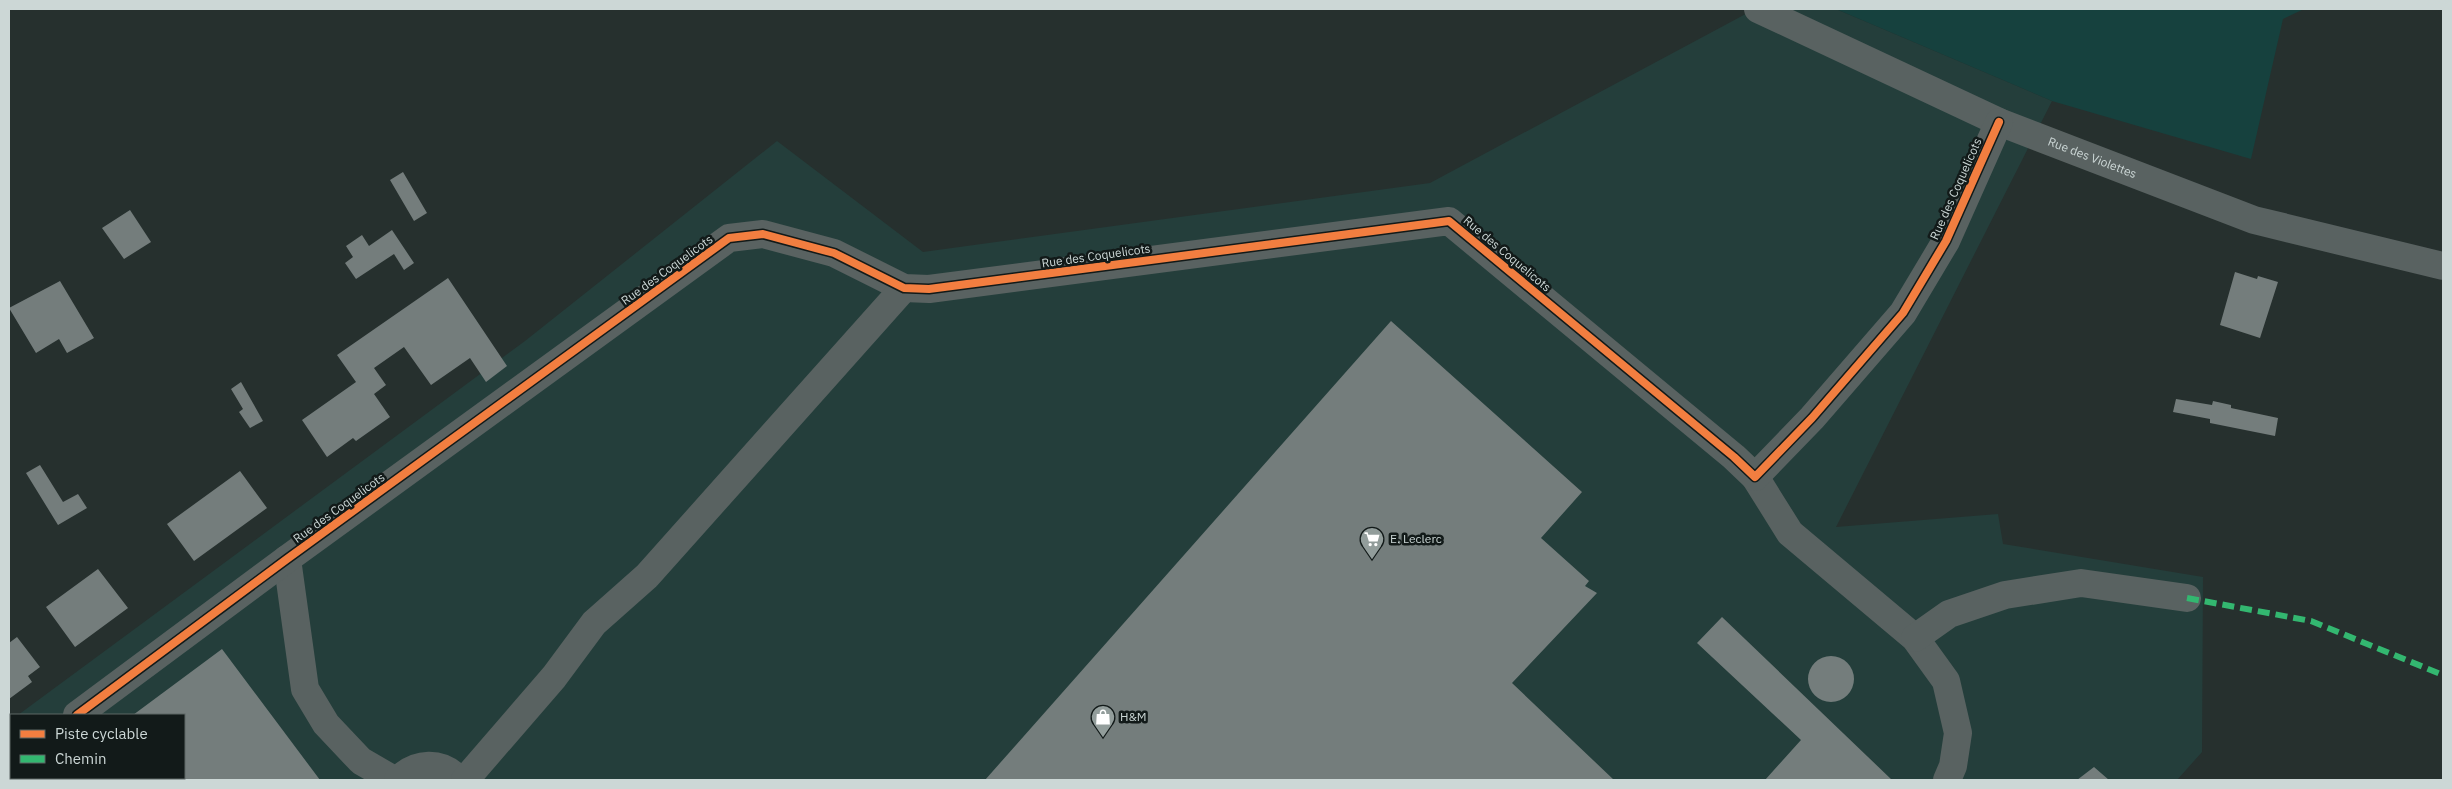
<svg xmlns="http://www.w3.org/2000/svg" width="2452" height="789" viewBox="0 0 2452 789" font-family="'IBM Plex Sans',sans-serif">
  <rect width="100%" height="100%" fill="#26302e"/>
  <path fill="#243e3b" d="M1755,9h81l216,92 -216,426 162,-13 5,30 200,33 -1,175 -25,28h-2168v-58l2,-1v57h173v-63h-166l507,-374 252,-200 146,111 507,-69z"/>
  <path fill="#16413e" d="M1836,9h468l-21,10 -32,140 -199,-58z"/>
  <path fill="#747d7c" d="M403,172l24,41 -13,8 -24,-41z
    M130,210l21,32 -27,17 -22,-31z
    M392,230l22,33 -10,7 -10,-16 -38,25 -11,-16 8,-6 -7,-11 16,-11 7,11z
    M2235,272l22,7 1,-3 20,6 -18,56 -40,-13z
    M448,278l59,88 -21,16 -16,-24 -39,27 -27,-38 -30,21 12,17 -12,9 16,23 -34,24 -3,-3 -26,19 -25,-37 54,-38 -19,-27z
    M60,281l34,57 -27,15 -8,-14 -23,14 -27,-45z
    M1391,321l191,171 -41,46 48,43 -4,5 12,7 -85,90 102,97h-629z
    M241,382l22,39 -13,7 -11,-16 4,-3 -12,-20z
    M2176,399l36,6 1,-4 18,4v3l47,10 -3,18 -65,-13v-4l-37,-7z
    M40,465l23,37 15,-8 9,14 -29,17 -32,-52z
    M240,471l27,37 -73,53 -27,-37z
    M98,569l30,39 -53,39 -29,-40z
    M1722,617l170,163h-127l36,-40 -104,-97z
    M17,637l23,30 -12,9 4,6 -23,17v-56z
    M222,649l98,131h-274l3,-2h135v-63h-51z
    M1808 679a23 23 0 1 1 46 0a23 23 0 1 1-46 0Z
    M2094,767l15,13h-32z"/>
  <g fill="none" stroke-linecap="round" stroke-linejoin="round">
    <g stroke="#596261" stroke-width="28">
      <path id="s1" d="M1758,9l241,113 255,98 189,46"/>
      <path d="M1755,477l35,56 125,105 31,43 12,52 -5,33 -6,14"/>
      <path d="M287,559l18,130 21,35 35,37 33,19"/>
      <path d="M1915,638l34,-24 56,-19 76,-12 106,15"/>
      <path d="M77,715l210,-156 442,-321 34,-4 71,19 70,35 25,1 520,-68 285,236 21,20 57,-59 91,-105 43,-72 53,-119"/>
      <path d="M9,766l2,-2"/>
      <path d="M398,780c18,-18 43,-20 61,0"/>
      <path d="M465,780l89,-103 40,-54 53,-47 257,-288"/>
    </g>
    <path stroke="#33b770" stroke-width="6" stroke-dasharray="12 6" stroke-linecap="butt" d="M2187,598l124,23 132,54"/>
    <g stroke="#121a19" stroke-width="11">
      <path id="cycleway" d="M77,715l210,-156 442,-321 34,-4 71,19 70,35 25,1 520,-68 285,236 21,20 57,-59 91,-105 43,-72 53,-119"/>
    </g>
    <use href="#cycleway" stroke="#f27e40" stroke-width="8"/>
  </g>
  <defs>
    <g id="supermarket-pin" transform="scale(1.25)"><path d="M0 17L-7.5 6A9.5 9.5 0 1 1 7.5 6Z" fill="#929d9b" stroke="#121a19"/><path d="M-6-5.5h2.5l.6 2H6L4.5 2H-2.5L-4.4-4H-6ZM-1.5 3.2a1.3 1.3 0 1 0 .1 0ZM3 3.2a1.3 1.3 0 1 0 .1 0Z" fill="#fff"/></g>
    <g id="shop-pin" transform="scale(1.25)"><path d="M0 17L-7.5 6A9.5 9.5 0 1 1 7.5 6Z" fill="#929d9b" stroke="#121a19"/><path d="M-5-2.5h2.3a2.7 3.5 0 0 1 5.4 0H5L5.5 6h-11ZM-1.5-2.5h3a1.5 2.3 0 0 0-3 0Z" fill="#fff"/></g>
  </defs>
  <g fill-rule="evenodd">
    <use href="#supermarket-pin" x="1372" y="539"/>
    <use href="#shop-pin" x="1103" y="717"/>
  </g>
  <g text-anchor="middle" stroke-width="5" stroke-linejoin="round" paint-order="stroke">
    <g font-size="12" fill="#ccd7d6" stroke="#121a19">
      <text dy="4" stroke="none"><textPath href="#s1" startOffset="366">Rue des Violettes</textPath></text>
      <text transform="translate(1956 189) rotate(-66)" y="4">Rue des Coquelicots</text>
      <text transform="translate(1507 254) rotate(40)" y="4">Rue des Coquelicots</text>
      <text transform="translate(1096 256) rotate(-8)" y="4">Rue des Coquelicots</text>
      <text transform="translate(667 270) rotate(-36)" y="4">Rue des Coquelicots</text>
      <text transform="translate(339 508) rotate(-36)" y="4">Rue des Coquelicots</text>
    </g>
    <g font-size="12" fill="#ccd7d6" stroke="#121a19" text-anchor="start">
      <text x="1390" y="543">E. Leclerc</text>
      <text x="1120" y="721">H&amp;M</text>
    </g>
  </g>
  <rect width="2452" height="789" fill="none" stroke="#ccd7d6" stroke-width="20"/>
  <rect x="10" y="714" width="175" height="65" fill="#121a19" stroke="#5c6665"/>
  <rect x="20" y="730" width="25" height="8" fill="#f27e40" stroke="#5c6665"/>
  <text x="55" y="739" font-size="15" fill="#ccd7d6">Piste cyclable</text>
  <rect x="20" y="755" width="25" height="8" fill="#33b770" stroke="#5c6665"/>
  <text x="55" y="764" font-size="15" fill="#ccd7d6">Chemin</text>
</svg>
